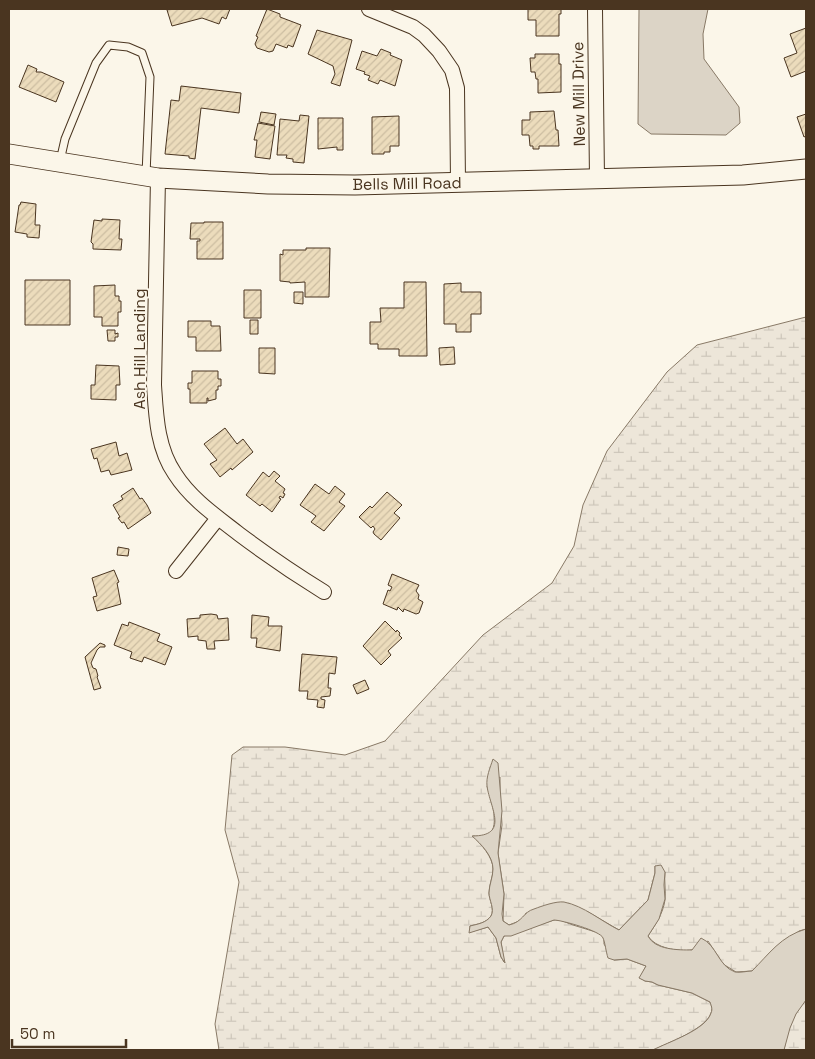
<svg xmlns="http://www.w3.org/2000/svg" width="815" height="1059" viewBox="0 0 815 1059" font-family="'Space Grotesk',sans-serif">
  <defs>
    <pattern id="wetland-marsh" width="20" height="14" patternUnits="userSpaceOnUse" patternTransform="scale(1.25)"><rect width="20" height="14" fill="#ede6d9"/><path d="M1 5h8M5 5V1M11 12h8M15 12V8" fill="none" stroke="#cdc6ba"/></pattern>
    <pattern id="building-hatch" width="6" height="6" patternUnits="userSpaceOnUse" patternTransform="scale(1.25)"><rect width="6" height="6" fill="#ecdcbc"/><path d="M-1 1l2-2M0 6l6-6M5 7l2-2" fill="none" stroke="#ccbda1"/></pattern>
  </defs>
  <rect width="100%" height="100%" fill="#fbf6e9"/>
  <path fill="url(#wetland-marsh)" stroke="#887966" d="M806,317v612l-7,2 -47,40 -16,1 -13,-8 -15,-23c-5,3 -11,9 -17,9 -13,2 -36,-2 -43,-14 7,-11 15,-22 17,-36 1,-9 -1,-19 0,-28l-10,-6v7l-7,27 -29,30 -31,-18 -62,1 -4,7 -13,5 -6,-4 1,-27 -6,-41 4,-28 -2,-34v-14l-13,9c3,11 16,45 -2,50 -4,1 -9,0 -12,0 8,8 20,21 20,33 0,8 -4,16 -4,24 0,7 6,16 2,23 -5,7 -13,8 -21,10v6l18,-5 8,11 5,19 3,5 -3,-20 3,-6 50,-16h6l13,5 26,8 5,5v6l10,16 13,-1 19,7 -6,12 5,3 7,1 6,3 34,8 18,9c1,3 3,7 1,11 -5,16 -43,30 -58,37h-434l-4,-26 24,-142 -14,-52 7,-75 11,-8h42l60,8 40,-14 98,-106 69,-52 22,-37 9,-41 24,-54 60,-79 30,-27z
    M806,1000v50h-22c3,-17 9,-38 22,-50z"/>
  <path fill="#dcd4c6" stroke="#887966" d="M639,9h69l-5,25 1,25 35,48 1,16 -14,12 -75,-1 -13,-10z
    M493,759l5,4 4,48 -4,42 6,41 -2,20 1,7 6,4c14,-3 14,-13 25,-16 8,-3 22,-8 30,-7 20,4 37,19 55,28l29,-30 7,-27v-7l6,-1 4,7 -1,13 1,14 -6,20 -11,17c7,14 30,14 44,14l9,-12c16,7 17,28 34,34 5,1 12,-1 17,-1 17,-17 29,-35 54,-42v71l-10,14 -6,14 -6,22h-131c15,-8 53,-20 58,-37 2,-4 0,-8 -1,-11l-18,-9 -34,-8 -6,-3 -7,-1 -6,-3 7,-12 -19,-7 -13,1 -6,-2c-2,-6 -3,-16 -5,-20 -2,-7 -42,-18 -49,-18l-43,16h-7l-3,6 4,21 -4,-6 -5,-19 -8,-11 -19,6 1,-7c8,-2 16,-3 21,-10 4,-7 -2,-16 -2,-23 0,-8 4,-16 4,-24 0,-13 -12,-25 -21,-33 38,0 18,-28 15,-50 -1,-9 3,-18 6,-27z"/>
  <path fill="url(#building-hatch)" stroke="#4a3520" d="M171,9h59l-4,10 -4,-2 -3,7 -17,-6 -30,8 -5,-16z
    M267,9l13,5v3l21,8 -8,22 -5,-2 -1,3 -11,-4 -3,7 -4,1 -12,-4 -2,-4 3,-7 -2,-1z
    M528,9h33v5h-2v22h-23v-16h-8z
    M806,28v43l-15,6 -7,-19 13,-5 -7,-19z
    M317,30l35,10 -12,46 -9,-3 4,-9 -2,-8 -25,-12z
    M381,49l10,4 -1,2 12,5 -7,26 -15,-6 -2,4 -10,-4 2,-4 -6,-2 1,-2 -9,-3 6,-18 15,5z
    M535,54h24v10h2v28l-23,1v-14h-2l-1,-7h-4l-1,-14h5z
    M28,65l9,4 -1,3h5l23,10 -8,20 -37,-15z
    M181,86l60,7 -2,20 -38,-5 -6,51 -6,-1v-2l-24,-2 6,-54 8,1z
    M554,111l2,19h2l1,16h-20v3h-6v-3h-3l-1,-11h-7v-15h8v-8z
    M261,112l15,2 -2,11 -15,-3z
    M806,114v22l-2,1 -7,-20z
    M300,115l9,1 -5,47 -11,-1v-3l-7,-1 1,-3h-10l3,-36 19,2z
    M399,116v30h-9v6h-6v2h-12v-37z
    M318,118h25v32h-6v-3l-19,2z
    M258,123l17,3 -5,33 -15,-2 2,-17h-3z
    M21,202l15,2 -1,21h5l-1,13 -12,-1v-3l-12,-2 4,-27h1z
    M102,219l18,1 -1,19h3l-1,11 -28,-1v-5l-2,-2 3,-22 8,1z
    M204,222h19v37h-26v-18h3v-2h-10l1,-16h13z
    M306,248h24l-1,49h-24v-15l-15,1v-1l-10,-1v-27l3,1v-5h23z
    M25,280h45v45h-45z
    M404,282h22l1,74h-28v-7h-21v-5h-8v-22h11l-1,-14h24z
    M461,283v9h20v22h-10v18h-15v-8h-12v-40z
    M115,285v11h4v5h2v11h-3v14h-16v-9h-8v-31z
    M244,290h17v28h-17z
    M294,292h9v12l-9,-1z
    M250,320h8v14h-8z
    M188,321h23v5h9l1,25h-25v-14h-8z
    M107,330h8v4l3,-1v4h-3v4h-7z
    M454,347l1,17 -15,1 -1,-17z
    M259,348h16v26l-16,-1z
    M96,365l23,1 1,19h-4v15l-25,-1v-14h4z
    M192,371h26v8h3v7h-3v4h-2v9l-8,2v-3h-1v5h-17v-14h-2v-6h4z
    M225,428l12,16 6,-5 10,13 -21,18 -1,-2 -11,9 -10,-13 7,-4 -13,-16z
    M116,442l3,14 8,-3 5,17 -21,5 -2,-5 -8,2 -4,-14 -3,1 -3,-10z
    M274,471l6,5 -5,5 10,8 -2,4 2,1 -2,4 -3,-2 -1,2 2,1 -9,13 -10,-8 -2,2 -14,-11 17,-23 6,5z
    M315,484l14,10 6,-8 10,8 -6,8 6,4 -21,25 -13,-9 5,-6 -16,-11z
    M133,488l7,11 2,-1 5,7 4,8 -23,16 -4,-7 -2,1 -4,-5 2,-1 -7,-12 10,-6 -2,-3z
    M387,492l15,13 -8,8 6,5 -19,22 -7,-6 -1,-2 2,-3 -2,-3 -2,2 -12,-11 11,-11 2,2z
    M118,547l11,2 -1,7 -11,-1z
    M114,570l5,12 -2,1 4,21 -24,7 -4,-14 4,-1 -5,-18z
    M392,574l27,11 -3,6 3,4 -1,4 5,3 -4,11 -3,1 -12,-5 -1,3 -5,-5 -1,3 -14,-6 5,-14 2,1 2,-4 -4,-2z
    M211,614l6,1 1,4 10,-1 1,22 -15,1 1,8h-8l-1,-8 -8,-1v-4l-10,1 -1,-18 13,-1v-3z
    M252,615l17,2 -1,9h14l-2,25 -24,-4 1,-9h-6z
    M385,621l11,11 1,-2 3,3 -1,2 3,3 -14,13 3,4 -10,10 -18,-19z
    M129,622l31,12 -3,7 15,6 -7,18 -21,-8 -2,5 -12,-4 2,-6 -18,-7 8,-21 6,2z
    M100,643l5,2v2h-5l-3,3 -6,13 2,5 3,1 2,7 -1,1 4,11 -7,2 -9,-33z
    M302,654l35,3 -2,17 -6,-1 -1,15h3l-1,8 -9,1v2l4,1 -1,8 -7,-1 1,-7 -11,-1 1,-8h-9z
    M365,680l4,9 -12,5 -4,-9z"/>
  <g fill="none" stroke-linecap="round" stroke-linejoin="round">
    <g stroke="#4a3520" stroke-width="9">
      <path id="lane" d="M60,161l5,-22 31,-76 13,-18 19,2 14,6 8,24 -4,98"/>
    </g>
    <g stroke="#4a3520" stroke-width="16">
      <path id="street" d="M369,9l44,18 11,8 15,16 13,19 5,18 1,94
        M595,9l2,170
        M158,178l-4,207c2,30 3,63 21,89 16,25 41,42 64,60 28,21 56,40 85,58
        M176,571l42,-53"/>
    </g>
    <g stroke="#4a3520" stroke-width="21">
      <path id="secondary" d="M9,154l149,24 110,6 87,1 388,-10 63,-6"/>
    </g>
    <use href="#lane" stroke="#fbf6e9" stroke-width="7"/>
    <use href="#street" stroke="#fbf6e9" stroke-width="14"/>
    <use href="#secondary" stroke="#fbf6e9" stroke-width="19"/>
  </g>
  <g text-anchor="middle" stroke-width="4" stroke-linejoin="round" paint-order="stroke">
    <g font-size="16" fill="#4a3520" stroke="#fbf6e9">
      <text transform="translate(578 94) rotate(-91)" y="6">New Mill Drive</text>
      <text transform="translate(407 183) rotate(-1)" y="6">Bells Mill Road</text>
      <text transform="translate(139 349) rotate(-90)" y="6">Ash Hill Landing</text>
    </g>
  </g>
  <rect width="815" height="1059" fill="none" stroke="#4a3520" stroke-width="20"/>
  <path d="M12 1039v8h114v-8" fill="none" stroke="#4a3520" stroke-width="2.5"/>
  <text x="20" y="1039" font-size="15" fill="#4a3520" stroke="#fbf6e9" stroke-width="4" paint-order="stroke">50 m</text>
</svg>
